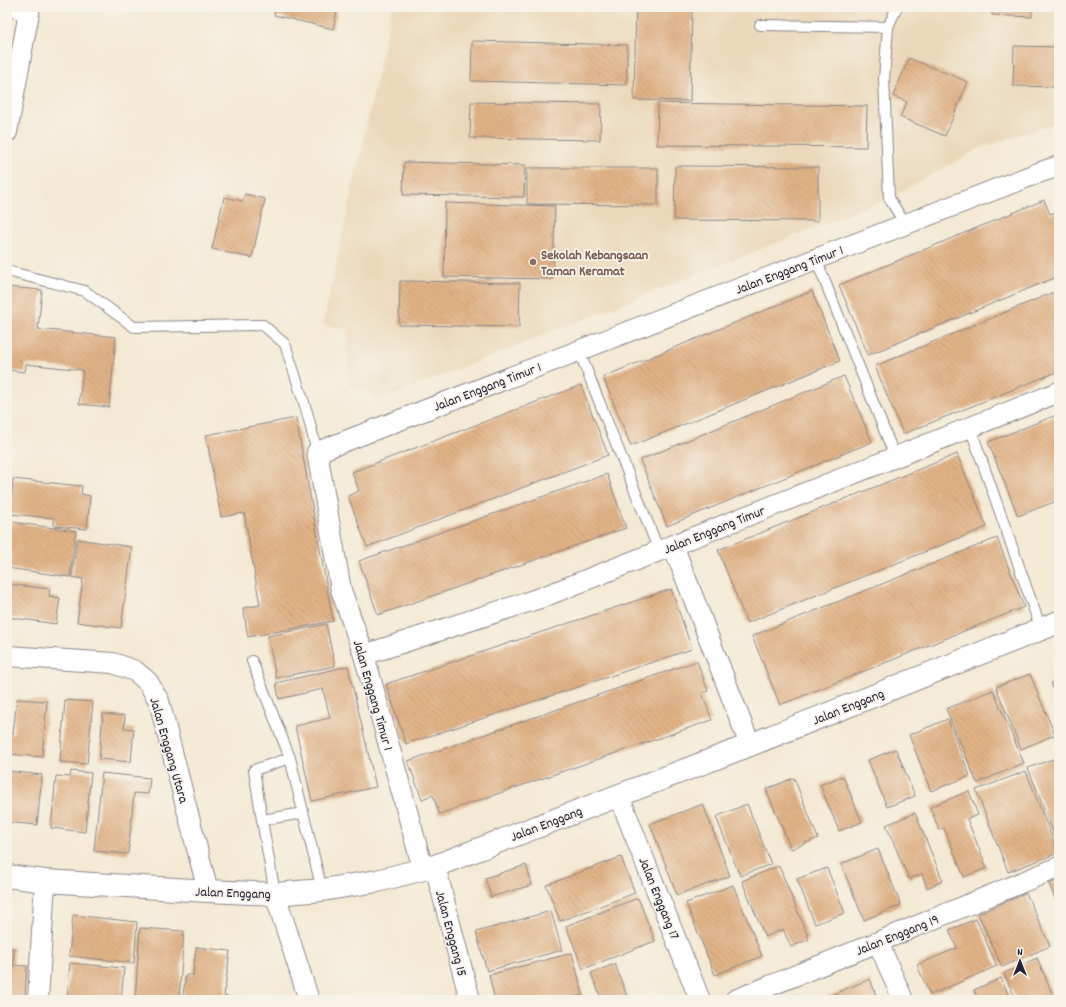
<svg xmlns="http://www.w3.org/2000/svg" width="1066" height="1007" viewBox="0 0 1066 1007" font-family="Dekko,sans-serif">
  <defs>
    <pattern id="building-back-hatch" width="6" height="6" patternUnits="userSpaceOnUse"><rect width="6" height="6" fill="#e1b286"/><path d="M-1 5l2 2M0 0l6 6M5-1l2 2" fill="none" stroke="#c19975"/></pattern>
  </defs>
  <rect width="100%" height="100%" fill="#f7f3e8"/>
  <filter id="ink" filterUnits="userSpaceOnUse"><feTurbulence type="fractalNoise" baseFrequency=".025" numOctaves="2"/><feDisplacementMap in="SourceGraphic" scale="8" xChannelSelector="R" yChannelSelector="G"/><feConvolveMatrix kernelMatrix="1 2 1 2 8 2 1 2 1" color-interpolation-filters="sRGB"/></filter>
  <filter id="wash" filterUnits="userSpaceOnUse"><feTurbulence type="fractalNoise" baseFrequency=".012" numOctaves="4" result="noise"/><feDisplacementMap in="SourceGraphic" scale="16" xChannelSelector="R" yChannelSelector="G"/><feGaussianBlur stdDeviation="0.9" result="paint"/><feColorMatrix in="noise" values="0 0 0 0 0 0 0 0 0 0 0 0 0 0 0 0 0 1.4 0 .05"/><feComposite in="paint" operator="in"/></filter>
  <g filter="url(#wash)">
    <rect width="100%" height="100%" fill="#f4e9d4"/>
    <path fill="#ebd8ba" d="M392,7h667v115l-79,26 -91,50 -508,202 -33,-16 -1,-55 -24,-4z"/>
    <g id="blocks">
      <path fill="url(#building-back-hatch)" d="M276,7h62l-5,22 -59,-14z
        M636,7h56l-2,94 -56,-1z
        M992,7h40v10l-40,-2z
        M472,41l155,4v40l-156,-4z
        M1014,46l45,1v40l-46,-1z
        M909,58l59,24 -23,54 -45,-19 7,-15 -14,-6z
        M471,102l130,2 -1,36 -130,-2z
        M658,103l209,3 -1,41 -209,-2z
        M404,162l121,3 -1,32 -121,-2z
        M675,166l143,1v54l-144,-1z
        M527,168h131v37l-131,-1z
        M245,194l20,5 -13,59 -40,-9 12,-52 19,4z
        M1044,200l6,14 9,-3v65l-191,79 -29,-70z
        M445,203l110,3 -2,73 -109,-2z
        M400,281l120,2 -1,44 -120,-2z
        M7,287l35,3 -4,39 78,8 -7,70 -30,-3 4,-34 -57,-6 -1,8 -18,-2z
        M1059,290v81l-156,63 -28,-68z
        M812,291l28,70 -209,85 -28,-69z
        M844,376l28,66 -205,84 -27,-66z
        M581,385l27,70 -241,92 -19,-51 11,-5 -7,-19z
        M1059,414v86l-41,16 -30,-74z
        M296,418l37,203 -85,16 -5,-29 17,-3 -16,-92 -23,4 -15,-82z
        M957,454l30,73 -240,96 -29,-73z
        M607,474l19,54 -248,87 -19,-54z
        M13,479l69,7 -1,8 9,2 -3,33 -33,-3v-8l-44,-4z
        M11,522l65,9 -6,46 -63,-9v-21z
        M997,538l27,69 -244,98 -28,-69z
        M77,539l55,8 -11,81 -44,-6 6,-43 -11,-2z
        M7,584l43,5 -1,7 11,2 -4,26 -49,-7z
        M671,589l21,60 -286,95 -20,-60z
        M326,624l9,42 -59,12 -8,-42z
        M697,661l11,30 -6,2 10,27 -273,94 -6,-19 -11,4 -14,-38z
        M348,666l28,121 -64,14 -17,-75 35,-8 -7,-29 -44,10 -3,-16z
        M1030,674l25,61 -34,14 -25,-62z
        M1059,680v22l-8,-19z
        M993,690l31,73 -47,20 -31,-74z
        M17,699l30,2 -5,56 -35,-3v-21l6,1z
        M65,700l28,2 -6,62 -27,-2z
        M103,714l22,2 -1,12 10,1 -3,33 -32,-3z
        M948,719l22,57 -39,15 -22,-56z
        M896,749l19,47 -28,11 -19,-47z
        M1059,757v90l-31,-79z
        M8,771l34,4 -5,50 -30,-3v-38z
        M71,771l20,2 -6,59 -34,-4 5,-52 14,1z
        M1026,771l32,82 -50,19 -32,-82z
        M102,773l48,5 -2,16 -14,-1 -6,61 -34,-3z
        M843,776l19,46 -23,9 -19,-46z
        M794,778l24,60 -27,11 -25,-60z
        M969,791l9,24 -11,4 20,49 -23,9 -20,-49 -5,2 -9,-23z
        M703,804l27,72 -53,19 -27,-71z
        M747,804l24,60 -31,12 -24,-59z
        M915,813l28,68 -16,7 -5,-14 -13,5 -23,-54z
        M878,849l23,56 -37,15 -23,-56z
        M621,857l14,36 -75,28 -14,-36z
        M526,865l6,20 -41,12 -6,-19z
        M779,866l30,73 -18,8 -8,-18 -18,8 -23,-56z
        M827,868l18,45 -30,11 -18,-45z
        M1059,880v28l-10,-24z
        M733,885l29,71 -47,19 -29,-72z
        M1026,893l24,53 -48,21 -24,-53z
        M638,898l17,43 -72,28 -17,-43z
        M551,911l11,39 -75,21 -11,-39z
        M73,915l64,7 -3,41 -65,-7z
        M976,919l21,47 -67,29 -13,-30 40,-17 -8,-18z
        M140,928l44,3 -5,69h-44z
        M196,947l34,4 -6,45 11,2v2h-53l4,-25h7z
        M7,948h7l-1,17 14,1 -2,33 -18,-2z
        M572,953l11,42 -19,5h-69l-6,-25z
        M1037,958l18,42h-39l-12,-27z
        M70,963l54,5 -3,32h-54z
        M615,964l13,35 -26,1 -11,-27z
        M1001,978l10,22h-33l-4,-10z
        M870,979l8,21h-59z
        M799,995l2,5h-13z"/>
    </g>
  </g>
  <g filter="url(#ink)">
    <use href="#blocks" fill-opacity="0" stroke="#8b8688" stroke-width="1"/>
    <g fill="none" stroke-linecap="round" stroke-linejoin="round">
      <g stroke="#8b8688" stroke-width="12">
        <path id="lane" d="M7,11l21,4
          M760,25l128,2 9,-20
          M888,27l-4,52 5,119 16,26
          M816,259l79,198
          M7,271l78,20 49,36 129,-2 22,19 22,68 10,40
          M579,351l80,200
          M970,427l71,202
          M252,661l38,97 32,132
          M290,758l-36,12 8,50 41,-7
          M262,820l13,74"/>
      </g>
      <g stroke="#8b8688" stroke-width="22">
        <path id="street" d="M7,132l23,-125
          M673,545l77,200
          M364,655l179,-58 516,-205
          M7,656l106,7 22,8 13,11 11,19 49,190
          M619,796l81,204
          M435,866l35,134
          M423,869l-59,-214 -23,-65 -24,-138 721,-279 21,-7
          M275,894l34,106
          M878,942l25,58
          M38,1000l7,-119
          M735,1000l143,-58 181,-75"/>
      </g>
      <g stroke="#8b8688" stroke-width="24">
        <path id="secondary" d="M7,876l38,5 163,10 67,3 47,-4 55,-9 58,-15 315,-121 309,-123"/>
      </g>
      <use href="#lane" stroke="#fff" stroke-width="10"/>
      <use href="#street" stroke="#fff" stroke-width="20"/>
      <use href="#secondary" stroke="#fff" stroke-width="22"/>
    </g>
  </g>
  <circle fill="#8d6e63" stroke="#f7f3e8" stroke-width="1.5" cx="533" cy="262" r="4"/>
  <g text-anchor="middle" stroke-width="3.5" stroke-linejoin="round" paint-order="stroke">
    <g font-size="14" font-weight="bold" fill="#785e54" stroke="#f7f3e8" text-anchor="start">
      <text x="541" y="259">Sekolah Kebangsaan<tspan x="541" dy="16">Taman Keramat</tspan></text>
    </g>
    <g font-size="14" fill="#22223b" stroke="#f7f3e8">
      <text transform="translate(789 269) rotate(-21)" y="5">Jalan Enggang Timur 1</text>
      <text transform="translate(487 386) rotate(-21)" y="5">Jalan Enggang Timur 1</text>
      <text transform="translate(714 529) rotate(-22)" y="5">Jalan Enggang Timur</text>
      <text transform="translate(374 695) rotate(74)" y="5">Jalan Enggang Timur 1</text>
      <text transform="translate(848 706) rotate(-22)" y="5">Jalan Enggang</text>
      <text transform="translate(170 750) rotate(74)" y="5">Jalan Enggang Utara</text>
      <text transform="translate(546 823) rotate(-21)" y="5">Jalan Enggang</text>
      <text transform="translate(233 892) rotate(2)" y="5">Jalan Enggang</text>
      <text transform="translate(660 898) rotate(68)" y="5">Jalan Enggang 17</text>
      <text transform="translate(452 933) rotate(75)" y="5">Jalan Enggang 15</text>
      <text transform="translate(897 934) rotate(-22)" y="5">Jalan Enggang 19</text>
    </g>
  </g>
  <rect width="1066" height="1007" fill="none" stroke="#f7f3e8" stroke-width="24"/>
  <g transform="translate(1020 961)" stroke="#f7f3e8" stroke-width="3" paint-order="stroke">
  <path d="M0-3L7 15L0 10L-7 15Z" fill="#22223b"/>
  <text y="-6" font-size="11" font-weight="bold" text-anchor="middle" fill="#22223b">N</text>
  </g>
</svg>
